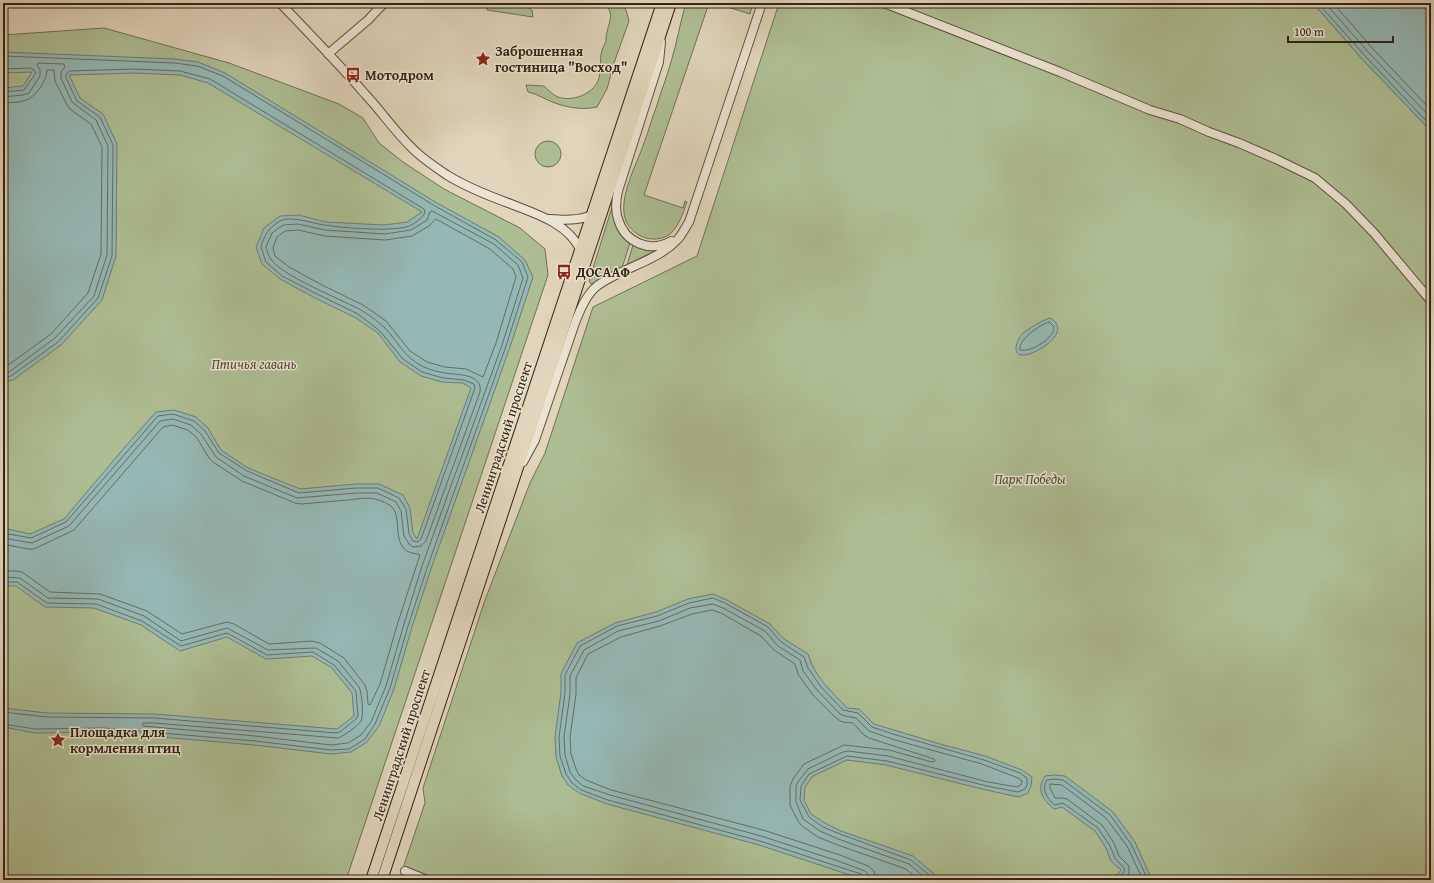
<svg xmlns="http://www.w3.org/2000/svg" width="1434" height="883" viewBox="0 0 1434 883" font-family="'Gentium Book Plus',serif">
  <rect width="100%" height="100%" fill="#e1d5bb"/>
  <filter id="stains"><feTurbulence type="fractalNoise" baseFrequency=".005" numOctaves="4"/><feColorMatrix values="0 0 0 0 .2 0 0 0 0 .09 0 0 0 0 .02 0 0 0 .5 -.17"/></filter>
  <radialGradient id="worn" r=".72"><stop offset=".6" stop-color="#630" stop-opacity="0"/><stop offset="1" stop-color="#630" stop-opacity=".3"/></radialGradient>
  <path fill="#aebe93" stroke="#707153" d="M488,3l36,2 8,5 1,7 -46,-7z
    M605,3h16l5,7 3,11 -15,42 -7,26 -10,18c-14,3 -28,1 -42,-4 -9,-3 -17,-9 -27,-11l-2,-7 18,1c4,4 9,9 14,11 15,5 34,-3 40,-16 4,-10 1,-21 4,-31 1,-3 3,-6 4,-9 0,-3 0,-6 1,-9 3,-13 7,-17 -2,-29z
    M686,3h23l-65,192 39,13 2,-7 2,1c-4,11 -8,24 -17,32 -15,11 -37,3 -44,-13 -9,-22 11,-57 18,-78 5,-13 8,-25 13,-38 4,-14 10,-28 14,-43 6,-19 9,-40 15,-59z
    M715,3h38l-3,11z
    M779,3h534l50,57 68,71v749h-1032l26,-77 -2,-15 62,-188 45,-117 15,-30 48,-146 104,-51z
    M104,28l125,35 110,41 24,14 16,25 24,19 41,27 76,39 25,21 3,26 -202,605h-343v-845z
    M535 154a13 13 0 1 1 26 0a13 13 0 1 1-26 0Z
    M613,204c3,15 4,29 17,39l-8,25 -27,15 -4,1 -2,-3z
    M633,245l15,5 10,-1 -31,16z"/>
  <path fill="#95b8b5" stroke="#6d7d74" d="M1313,3h107l11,12v116l-68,-71z
    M3,52l172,7 23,3 27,11 212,130 62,34 26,23 8,17 -23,70 -79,222 -19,58 -18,62 -15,37 -12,16 -16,10 -20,2 -77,-9 -151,-13 -68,1 -32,-6v-19l44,5 107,1 183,15 17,-13 -2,-23 -20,-25 -20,-12 -46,3 -39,-22 -47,14 -39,-26 -47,-17 -49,-1 -29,-21h-13v-58l27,6 34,-15 66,-78 26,-29 18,-2 22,7 12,11 13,22 27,18 52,21 56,-5h23l24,11 7,13 3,25 4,6 54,-151 -8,-5 -21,-1 -21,-6 -21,-14 -22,-29 -22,-15 -41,-20 -35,-19 -18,-15 -6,-17 8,-19 16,-12 19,-1 27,7 58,3 23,-3 15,-10 -214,-129 -28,-8 -46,-2 -65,2 11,23 23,16 14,30 -1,112 -14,44 -41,45 -48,35 -10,2v-294l20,-2 9,-14 -29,1z
    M1050,318c23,13 -11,35 -25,37 -15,2 -8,-16 -2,-22 5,-4 22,-14 27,-15z
    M713,594l14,6 43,24 14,15 24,15c6,22 23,37 39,54l12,1 15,15 66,20 45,12 37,14 10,7 -1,9 -3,7 -9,4 -33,-7 -100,-25 -39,-5 -34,16 -8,11 -1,13 7,14 14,9 16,8 72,25 28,24h-76l-106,-35 -152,-41 -28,-11 -11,-8 -6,-9 -6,-19 -1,-20 6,-45v-18l16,-31 38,-20 41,-11 32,-13z
    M1054,775l11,1 48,36 22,30 17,38h-46l12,-6 3,-4 -10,-9 -5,-13 -11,-17 -33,-24 -8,2c-12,-10 -18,-20 -9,-33z"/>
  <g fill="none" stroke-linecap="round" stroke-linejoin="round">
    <path stroke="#636e64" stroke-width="1" d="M1318,3l48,54 65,69
      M1325,3l45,51 61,64
      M1333,3l41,47 57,60
      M3,56l172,7 22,3 26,10 212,130 61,34 26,22 6,15 -22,69 -79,222 -19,58 -18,62 -15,36 -10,15 -16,10 -18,1 -76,-9 -152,-13 -68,1 -32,-5
      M3,69l28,-1 3,2 2,3 -12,17 -21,2
      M3,97l20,-2 6,-2 11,-17v-6l-3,-5 1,-2 26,1 1,3 -4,5v6l11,24 24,18 12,26 -1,109 -13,41 -39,42 -46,34 -6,1
      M3,103c18,-1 26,0 37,-15 4,-6 6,-10 7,-18h7l1,11 12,24 4,5 20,14 11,23 -1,107 -13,39 -37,41 -44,32 -4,1
      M436,219l54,30 23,20 3,8 -20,66 -13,34 -17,-8 -21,-2 -18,-5 -17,-11 -24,-30 -23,-16 -41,-20 -33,-18 -14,-11 -2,-8 4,-11 8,-6 13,-1 27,6 60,4 27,-4 17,-10z
      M1049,322l5,5c1,11 -24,26 -34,23 -2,-11 20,-25 29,-28z
      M3,378l8,-2 47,-34 40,-44 14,-42 1,-111 -13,-28 -23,-16 -11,-23v-4l4,-3 64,-2 46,2 30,8 214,130 1,3c-2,6 -11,12 -16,14 -14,6 -67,2 -84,-1 -11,-1 -34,-10 -45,-4 -11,6 -16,15 -19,26l5,15 16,14 35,18 41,20 22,17 23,28 19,13 21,6 21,2 10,4 1,4 -54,151 -3,3 -5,-1 -4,-7 -3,-25 -7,-11 -21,-10h-22l-57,5 -52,-22 -28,-18 -14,-22 -11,-10 -21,-7 -15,2 -92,106 -35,16 -28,-5
      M3,538l29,5 37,-17 91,-105 13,-2 18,6 10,9 15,23 28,19 53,22 59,-5h21l19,9 5,9 3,25 5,8 4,3 8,-1 5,-5 54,-149c3,-19 -24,-17 -35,-19 -6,-1 -15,-3 -21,-6 -21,-10 -25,-25 -40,-40 -7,-6 -17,-14 -25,-18 -19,-10 -79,-34 -89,-51 -2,-3 -3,-8 -4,-11l6,-14 11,-8 15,-1 27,6 60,4 26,-4 16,-10 3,-8 2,-1 62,33 24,21 5,13 -21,67 -80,221 -18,58 -18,62 -15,36 -10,13 -13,8 -17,2 -76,-9 -112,-10 -1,-2 1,-1h11l184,15c6,-2 20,-12 23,-17 3,-5 1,-29 -2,-34l-21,-26 -22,-13 -48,2 -41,-22 -46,13 -37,-25 -46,-17 -50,-1 -28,-20 -17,-1
      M3,544l25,5h6l40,-19 89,-103 9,-2 16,5 9,8 12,20 4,4 29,19 53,22 6,1c16,-1 31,-3 47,-4 8,-1 19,-3 27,-1 5,1 14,5 17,8 12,12 -4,45 26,47l2,1 -22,67 -18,62 -10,21 -2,-1 -1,-13 -2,-6 -21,-27 -24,-15 -8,-2 -43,3 -35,-20 -7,-2 -45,12 -35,-23 -47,-17 -50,-2 -28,-20 -6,-1h-13
      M3,582h14l30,21 49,1 46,17 39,25 46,-13 40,22 46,-3 21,13 22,26 2,25 -2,3 -16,13 -4,1 -182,-15 -107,-1 -44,-5
      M864,880v-3l-3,-3 -101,-33 -152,-41 -27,-10 -9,-7 -6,-9 -6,-18 -1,-19 6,-44v-18l15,-29 37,-20 40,-10 32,-13 24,-5 12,5 43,24 13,15 23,15 4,11 13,19 22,23 15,3 14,14 24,8 88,25 36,13 7,5v7l-2,4 -7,3 -31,-6 -100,-25 -40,-5 -38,18 -8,12 -1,14 9,17 14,10 17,7 71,26 24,20
      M870,880l-1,-5 -4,-4 -27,-10 -77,-25 -151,-41 -27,-9 -8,-7 -5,-7 -5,-17 -1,-18 6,-43v-18l14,-26 34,-19 41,-10 31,-13 23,-4 10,4 42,23 13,15 22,14 3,11 14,19 23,24 5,2 11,2 13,13 26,9 87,24 36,14 4,3 -1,4 -4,2 -29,-5 -100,-26 -40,-5 -5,1 -35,17 -10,13 -2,4v16l7,17 17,12 18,8 71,25 19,16
      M876,880l-2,-9 -6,-5 -28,-11 -77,-25 -152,-40 -25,-10 -7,-5 -3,-6 -5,-15 -1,-17 6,-43v-16l12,-24 33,-17 39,-11 32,-12 20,-4 9,3 40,23 13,14 21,14 3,10 14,20 24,24 6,4 11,1 11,12 5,3 65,21 1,2 -3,1 -43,-12 -45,-5 -40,19 -11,15 -3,7v19l8,16 4,5 16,11 17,7 71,25 12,11
      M1113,880l8,-4 4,-6 -2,-3 -8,-9 -5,-12 -12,-18 -35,-25 -8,2c-8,-6 -14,-17 -8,-25l7,-1 9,1 47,35 21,29 17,36
      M1124,880l5,-7v-7l-10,-10 -5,-13 -12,-18 -35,-26 -5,-1h-7l-5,-10v-4l12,1 44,33 21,28 16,34"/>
    <g stroke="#5d503d" stroke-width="10">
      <path id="minor" d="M280,3c29,30 58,60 85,91 17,18 30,38 48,55 10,10 22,18 34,26 19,12 42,21 64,29 25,10 56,19 69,45
        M884,3l176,69 90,38 30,9 29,13 30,11 37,16 39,19 31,26 28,29 57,68
        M661,42l-2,20 -41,129c-2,9 -3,19 0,28 7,24 32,34 53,22
        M328,54l40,-34 16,-17
        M549,219c15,1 29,2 43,-4
        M523,462l12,-22 40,-117c5,-13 11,-28 22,-37 24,-18 59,-24 80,-46 5,-5 8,-12 12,-18l73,-219
        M405,871l22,9"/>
    </g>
    <g stroke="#312413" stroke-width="12">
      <path id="major" d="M371,880l291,-877
        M382,880l289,-877"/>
    </g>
    <use href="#minor" stroke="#ece4d3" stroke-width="8"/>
    <use href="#major" stroke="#e1d5bb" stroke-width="10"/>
  </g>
  <defs>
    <g id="sight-bare" transform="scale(1.2)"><path d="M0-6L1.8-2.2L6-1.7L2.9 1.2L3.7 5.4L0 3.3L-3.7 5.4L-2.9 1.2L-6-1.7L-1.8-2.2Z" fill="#8f2418" stroke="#ece4d3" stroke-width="2.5" paint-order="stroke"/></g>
    <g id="bus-bare" transform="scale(1.2)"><path d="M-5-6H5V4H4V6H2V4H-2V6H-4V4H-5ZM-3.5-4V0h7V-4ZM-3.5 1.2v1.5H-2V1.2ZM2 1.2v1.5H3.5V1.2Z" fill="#8f2418" stroke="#ece4d3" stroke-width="2.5" paint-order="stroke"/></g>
  </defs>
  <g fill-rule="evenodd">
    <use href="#sight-bare" x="483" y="59"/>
    <use href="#bus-bare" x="353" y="75"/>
    <use href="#bus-bare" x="564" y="272"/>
    <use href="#sight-bare" x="58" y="740"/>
  </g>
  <g text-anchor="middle" stroke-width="3" stroke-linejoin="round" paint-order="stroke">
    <g font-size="14" font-weight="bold" fill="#312413" stroke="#ece4d3" text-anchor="start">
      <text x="495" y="56">Заброшенная<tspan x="495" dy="16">гостиница "Восход"</tspan></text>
      <text x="365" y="80">Мотодром</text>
      <text x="576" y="277">ДОСААФ</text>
      <text x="70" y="737">Площадка для<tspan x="70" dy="16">кормления птиц</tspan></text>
    </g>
    <g font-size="14" font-style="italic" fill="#504a33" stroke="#ece4d3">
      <text x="254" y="369">Птичья гавань</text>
      <text x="1030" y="484">Парк Победы</text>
    </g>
    <g font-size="14" fill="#312413" stroke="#ece4d3">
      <text transform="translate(503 437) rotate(-72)" y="5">Ленинградский проспект</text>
      <text transform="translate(401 745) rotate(-72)" y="5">Ленинградский проспект</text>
    </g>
  </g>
  <rect width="1434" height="883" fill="none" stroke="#e1d5bb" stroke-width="16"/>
  <rect x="4" y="4" width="1426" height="875" fill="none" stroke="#312413" stroke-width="2"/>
  <rect x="8" y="8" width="1418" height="867" fill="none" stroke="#312413"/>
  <path d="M1288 36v6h105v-6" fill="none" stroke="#312413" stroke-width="2"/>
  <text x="1294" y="36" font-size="12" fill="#312413" stroke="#ece4d3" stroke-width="3" paint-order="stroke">100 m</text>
  <rect width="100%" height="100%" filter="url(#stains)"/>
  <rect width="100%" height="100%" fill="url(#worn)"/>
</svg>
